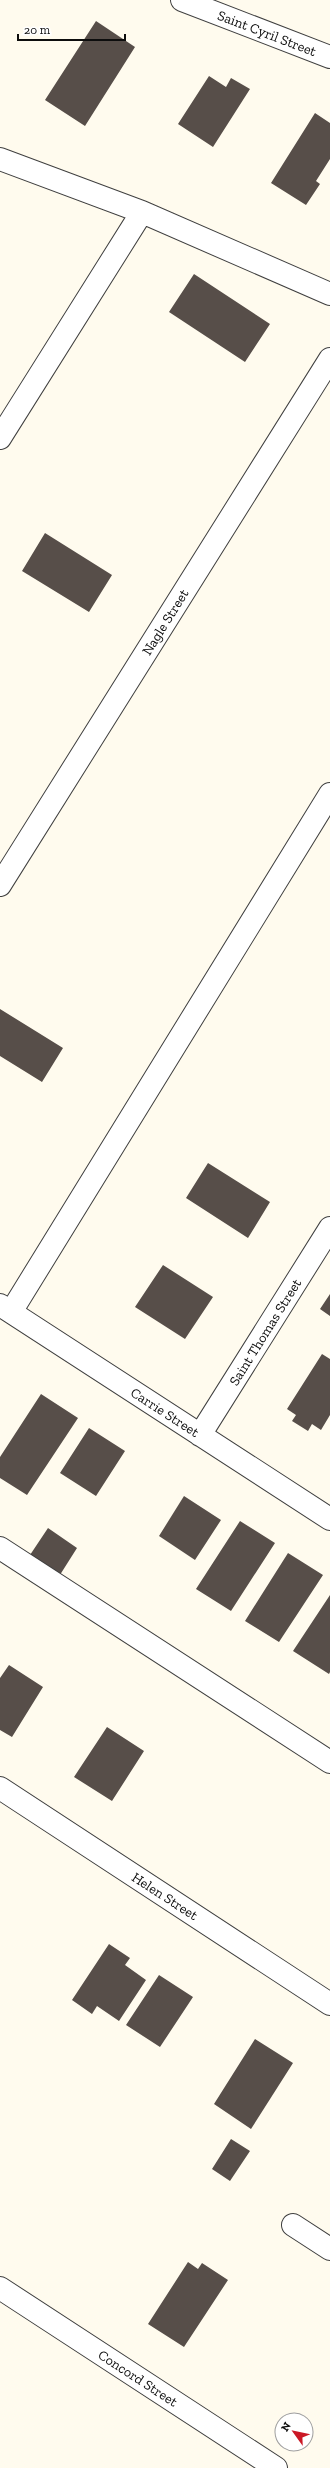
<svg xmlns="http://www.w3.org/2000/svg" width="330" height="2468" viewBox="0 0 330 2468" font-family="'Zilla Slab',serif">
  <rect width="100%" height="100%" fill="#fffbee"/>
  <path fill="#574e49" d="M96,21l39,26 -50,79 -40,-26z
    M209,76l17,11 5,-9 19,11 -37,58 -35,-23z
    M315,113l15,10v36l-14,22 4,3 -14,21 -35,-22z
    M194,274l76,50 -25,38 -76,-50z
    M45,533l67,42 -23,37 -67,-41z
    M0,1009l63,39 -21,34 -42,-26z
    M208,1163l62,39 -22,36 -62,-40z
    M163,1265l50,32 -28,42 -50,-32z
    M330,1294v22l-10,-7z
    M322,1354l8,5v56l-9,15 -9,-6 -4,7 -16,-10 4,-6 -9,-6z
    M41,1394l37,24 -51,77 -27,-17v-21z
    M89,1428l36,23 -29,45 -36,-23z
    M184,1496l37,24 -26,40 -36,-24z
    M240,1521l35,22 -44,68 -35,-22z
    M48,1528l29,20 -19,30 -30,-20z
    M288,1553l35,22 -44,67 -34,-21z
    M330,1595v77l-1,2 -36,-23z
    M9,1665l34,22 -31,50 -12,-7v-52z
    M107,1727l37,24 -32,50 -38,-24z
    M109,1944l21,14 -5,7 21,15 -27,41 -22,-15 -5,8 -20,-14z
    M159,1975l34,22 -33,50 -34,-22z
    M255,2039l38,24 -42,66 -37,-25z
    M231,2139l19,12 -20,30 -18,-12z
    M188,2262l10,7 4,-6 26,17 -44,67 -36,-23z"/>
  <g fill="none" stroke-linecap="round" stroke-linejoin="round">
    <g stroke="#404040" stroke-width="24">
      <path id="minor" d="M182,0l148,57
        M0,159l142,53 188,82
        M0,438l142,-226
        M0,885l330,-526
        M0,1305l330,214
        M11,1312l319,-518
        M200,1435l130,-207
        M0,1548l330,214
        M0,1788l330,216
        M293,2225l37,24
        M0,2288l276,180"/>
    </g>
    <use href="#minor" stroke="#fff" stroke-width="22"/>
  </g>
  <g text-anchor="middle" stroke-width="4" stroke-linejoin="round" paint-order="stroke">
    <g font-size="14" fill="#0d0d0d" stroke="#fff">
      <text transform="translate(267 33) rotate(21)" y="5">Saint Cyril Street</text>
      <text transform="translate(165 622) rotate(-58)" y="5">Nagle Street</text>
      <text transform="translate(265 1332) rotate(-58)" y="5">Saint Thomas Street</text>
      <text transform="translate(165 1412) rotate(33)" y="5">Carrie Street</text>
      <text transform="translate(165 1896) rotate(33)" y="5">Helen Street</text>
      <text transform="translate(138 2378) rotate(33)" y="5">Concord Street</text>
    </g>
  </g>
  <g transform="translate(294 2432) rotate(303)"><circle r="19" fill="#ffffff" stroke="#9e9e9e"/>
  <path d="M0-3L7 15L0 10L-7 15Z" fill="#cb1825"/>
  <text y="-6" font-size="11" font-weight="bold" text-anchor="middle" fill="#0d0d0d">N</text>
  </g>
  <path d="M18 34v6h107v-6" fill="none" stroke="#0d0d0d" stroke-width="2"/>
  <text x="24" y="34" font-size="12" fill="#0d0d0d" stroke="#ffffff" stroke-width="3" paint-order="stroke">20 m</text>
</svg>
